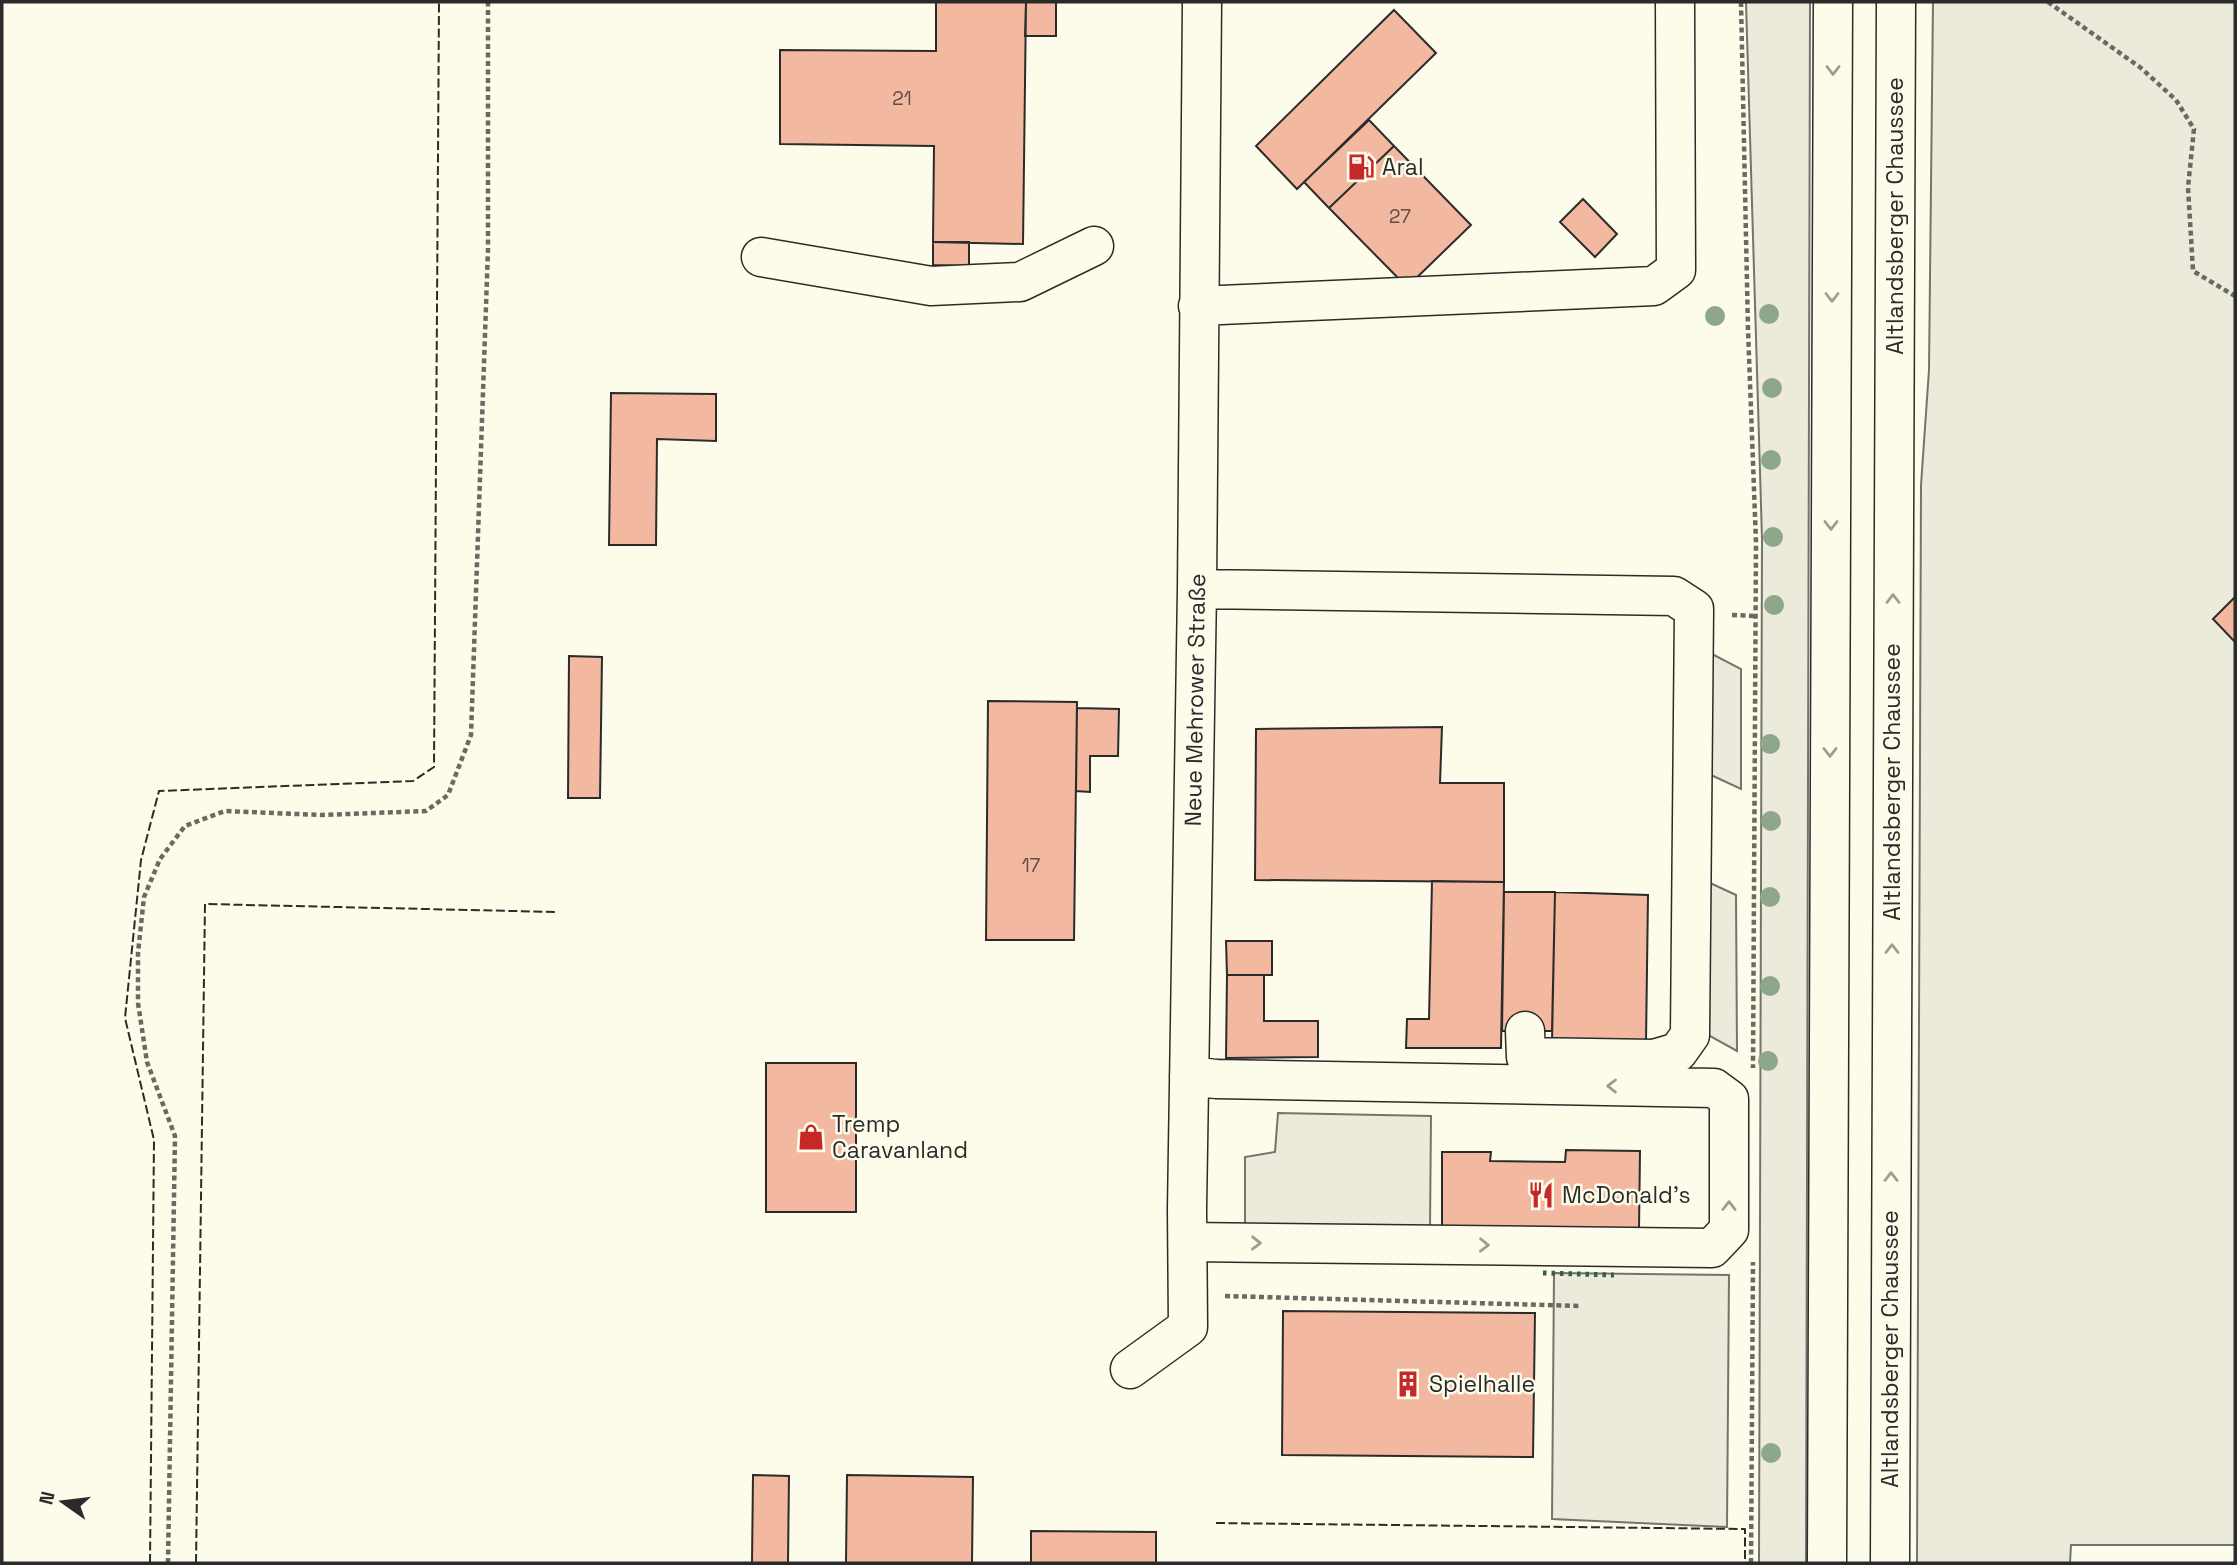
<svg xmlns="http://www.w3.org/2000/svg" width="2237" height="1565" viewBox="0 0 2237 1565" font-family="'Space Grotesk',sans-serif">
  <rect width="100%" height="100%" fill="#fdfbea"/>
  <path fill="#ecebdb" stroke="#74746e" stroke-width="2" d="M1746,2h64l-4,1561h-47l3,-1024z
    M1933,2h302v1543h-164l-1,18h-153l4,-1078 8,-115z"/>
  <path fill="#eceadb" stroke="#74746e" stroke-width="2" d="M1712,654l29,15v120l-30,-14z
    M1708,882l28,13 1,156 -29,-16z
    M1278,1113l153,3 -1,113 -185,-4v-68l30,-5z
    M1554,1273l175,2 -2,252 -175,-8z"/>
  <path fill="#f2b8a0" stroke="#2b2b2b" stroke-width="2" d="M936,2h90l-3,242 -90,-2 1,-96 -154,-2v-94l156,1z
    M1026,2h30v34h-31z
    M1394,10l42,43 -139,136 -41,-43z
    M1369,120l25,26 -65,62 -25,-26z
    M1394,146l77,79 -64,62 -78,-79z
    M1583,199l34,35 -22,23 -35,-35z
    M933,242h36v24l-36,-1z
    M611,393l105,1v47l-59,-2 -1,106h-47z
    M2235,597v45l-22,-23z
    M569,656l33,1 -2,141h-32z
    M988,701l89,1 -3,238h-88z
    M1077,708l42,1 -1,47h-28v36l-14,-1z
    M1442,727l-2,56h64v99l-249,-2 1,-151z
    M1432,881l72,1 -3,166h-95l1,-29h22z
    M1504,892h51l-3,139h-50z
    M1555,892l93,3 -2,147h-94z
    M1226,941h46v34h-45z
    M1227,975h37v46h54v36l-92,1z
    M766,1063h90v149h-90z
    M1566,1150l74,1 -1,79 -197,-2v-76h49l-1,9 75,1z
    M1283,1311l252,2 -2,144 -251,-2z
    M753,1475l36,1 -1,87h-36z
    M847,1475l126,2 -1,86h-126z
    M1031,1531l125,1v31h-125z"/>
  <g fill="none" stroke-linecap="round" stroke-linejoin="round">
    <g stroke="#2b2b2b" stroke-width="41">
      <path id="minor" d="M761,257l170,29 89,-4 74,-36
        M1198,306l456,-20 22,-16 -1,-268
        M1197,589l477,7 20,13 -4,426 -12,17 -24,7 -128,-2 -1,-26
        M1188,1242l524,6 17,-18v-131l-15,-11 -498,-9 -27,-3
        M1130,1369l58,-42 -1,-118 10,-620 5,-587"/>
    </g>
    <g stroke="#2b2b2b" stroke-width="41">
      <path id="major" d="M1827,1563l6,-1561
        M1890,1563l6,-1561"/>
    </g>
    <path stroke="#6a6964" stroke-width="4.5" stroke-dasharray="5 3.5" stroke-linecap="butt" d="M1741,2l7,328 8,212 -3,526
      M2048,2l93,66 35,32 18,29 -6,58 5,84 42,25
      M1732,615l24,1
      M1225,1296l356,10
      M168,1563l7,-427 -28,-74 -9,-59v-50l6,-56 16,-38 25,-33 40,-15 96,4 105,-4 22,-16 23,-60 17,-486v-247
      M1751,1563l2,-301"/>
    <use href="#minor" stroke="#fdfbea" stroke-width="38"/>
    <use href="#major" stroke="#fdfbea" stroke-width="38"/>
    <path stroke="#34623c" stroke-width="5" stroke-dasharray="3.5 5" stroke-linecap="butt" d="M1543,1273l71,2"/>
    <path stroke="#2b2b2b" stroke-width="2" stroke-dasharray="9 3.5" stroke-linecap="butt" d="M1216,1523l529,6v34
      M150,1563l4,-423 -29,-122 16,-158 18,-69 254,-10 21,-14 5,-765
      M196,1563l9,-659 352,8"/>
  </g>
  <g fill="#8ea78a">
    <circle cx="1769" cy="314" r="10"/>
    <circle cx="1715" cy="316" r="10"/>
    <circle cx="1772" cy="388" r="10"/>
    <circle cx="1771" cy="460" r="10"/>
    <circle cx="1773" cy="537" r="10"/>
    <circle cx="1774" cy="605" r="10"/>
    <circle cx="1770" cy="744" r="10"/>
    <circle cx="1771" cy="821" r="10"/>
    <circle cx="1770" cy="897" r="10"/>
    <circle cx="1770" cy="986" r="10"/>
    <circle cx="1768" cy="1061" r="10"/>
    <circle cx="1771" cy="1453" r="10"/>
  </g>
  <defs><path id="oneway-chevron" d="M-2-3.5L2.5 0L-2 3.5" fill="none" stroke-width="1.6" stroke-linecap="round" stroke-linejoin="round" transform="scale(1.75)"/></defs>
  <g stroke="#9e9d94">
    <use href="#oneway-chevron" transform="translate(1833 70) rotate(90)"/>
    <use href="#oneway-chevron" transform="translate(1832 297) rotate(90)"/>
    <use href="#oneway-chevron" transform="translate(1831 525) rotate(90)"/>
    <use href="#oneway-chevron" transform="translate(1893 599) rotate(-90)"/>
    <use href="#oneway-chevron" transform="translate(1830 752) rotate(90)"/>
    <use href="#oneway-chevron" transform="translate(1892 949) rotate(-90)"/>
    <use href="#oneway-chevron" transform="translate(1612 1086) rotate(-179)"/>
    <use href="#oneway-chevron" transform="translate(1891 1177) rotate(-90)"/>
    <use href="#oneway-chevron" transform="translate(1729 1206) rotate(-90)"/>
    <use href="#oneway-chevron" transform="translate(1256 1243) rotate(1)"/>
    <use href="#oneway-chevron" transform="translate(1484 1245) rotate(1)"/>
  </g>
  <defs>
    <g id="fuel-bare" transform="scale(2.1)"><path d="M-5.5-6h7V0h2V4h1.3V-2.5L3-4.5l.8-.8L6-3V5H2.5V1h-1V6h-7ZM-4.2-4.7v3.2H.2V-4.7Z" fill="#c62828" stroke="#fdfbea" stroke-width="2.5" paint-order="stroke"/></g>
    <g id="shop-bare" transform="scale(2.1)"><path d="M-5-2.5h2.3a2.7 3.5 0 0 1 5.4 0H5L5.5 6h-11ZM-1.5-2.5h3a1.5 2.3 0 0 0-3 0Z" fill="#c62828" stroke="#fdfbea" stroke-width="2.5" paint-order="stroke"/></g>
    <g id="restaurant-bare" transform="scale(2.1)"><path d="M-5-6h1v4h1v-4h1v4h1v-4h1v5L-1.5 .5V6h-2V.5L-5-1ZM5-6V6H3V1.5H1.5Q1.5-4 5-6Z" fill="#c62828" stroke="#fdfbea" stroke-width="2.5" paint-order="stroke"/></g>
    <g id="building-bare" transform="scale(2.1)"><path d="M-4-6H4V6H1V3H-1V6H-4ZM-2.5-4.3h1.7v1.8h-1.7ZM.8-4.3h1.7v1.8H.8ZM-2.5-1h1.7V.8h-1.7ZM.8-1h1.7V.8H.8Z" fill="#c62828" stroke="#fdfbea" stroke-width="2.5" paint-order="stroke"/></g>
  </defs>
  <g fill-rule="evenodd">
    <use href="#fuel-bare" x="1361" y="167"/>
    <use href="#shop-bare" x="811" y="1137"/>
    <use href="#restaurant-bare" x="1541" y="1195"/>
    <use href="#building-bare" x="1408" y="1384"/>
  </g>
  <g text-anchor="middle" stroke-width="5" stroke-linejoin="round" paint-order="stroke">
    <g font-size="19" fill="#5d4e48">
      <text x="902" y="105">21</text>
      <text x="1400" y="223">27</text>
      <text x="1031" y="872">17</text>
    </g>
    <g font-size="23" fill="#2b2b2b" stroke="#fdfbea" text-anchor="start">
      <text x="1382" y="175">Aral</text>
      <text x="832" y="1132">Tremp<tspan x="832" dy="26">Caravanland</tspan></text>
      <text x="1562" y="1203">McDonald's</text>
      <text x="1429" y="1392">Spielhalle</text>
    </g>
    <g font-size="23" fill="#2b2b2b" stroke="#fdfbea">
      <text transform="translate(1895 216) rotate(-90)" y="8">Altlandsberger Chaussee</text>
      <text transform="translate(1195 700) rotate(-89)" y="8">Neue Mehrower Straße</text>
      <text transform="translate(1892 782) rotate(-90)" y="8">Altlandsberger Chaussee</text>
      <text transform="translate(1890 1349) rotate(-90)" y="8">Altlandsberger Chaussee</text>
    </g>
  </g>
  <rect width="2237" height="1565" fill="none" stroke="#2b2b2b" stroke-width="7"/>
  <g transform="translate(63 1502) rotate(284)" stroke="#fdfbea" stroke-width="5" paint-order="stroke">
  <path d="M0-5L12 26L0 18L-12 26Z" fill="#2b2b2b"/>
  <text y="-10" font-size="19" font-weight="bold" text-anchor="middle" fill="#2b2b2b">N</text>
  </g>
</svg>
